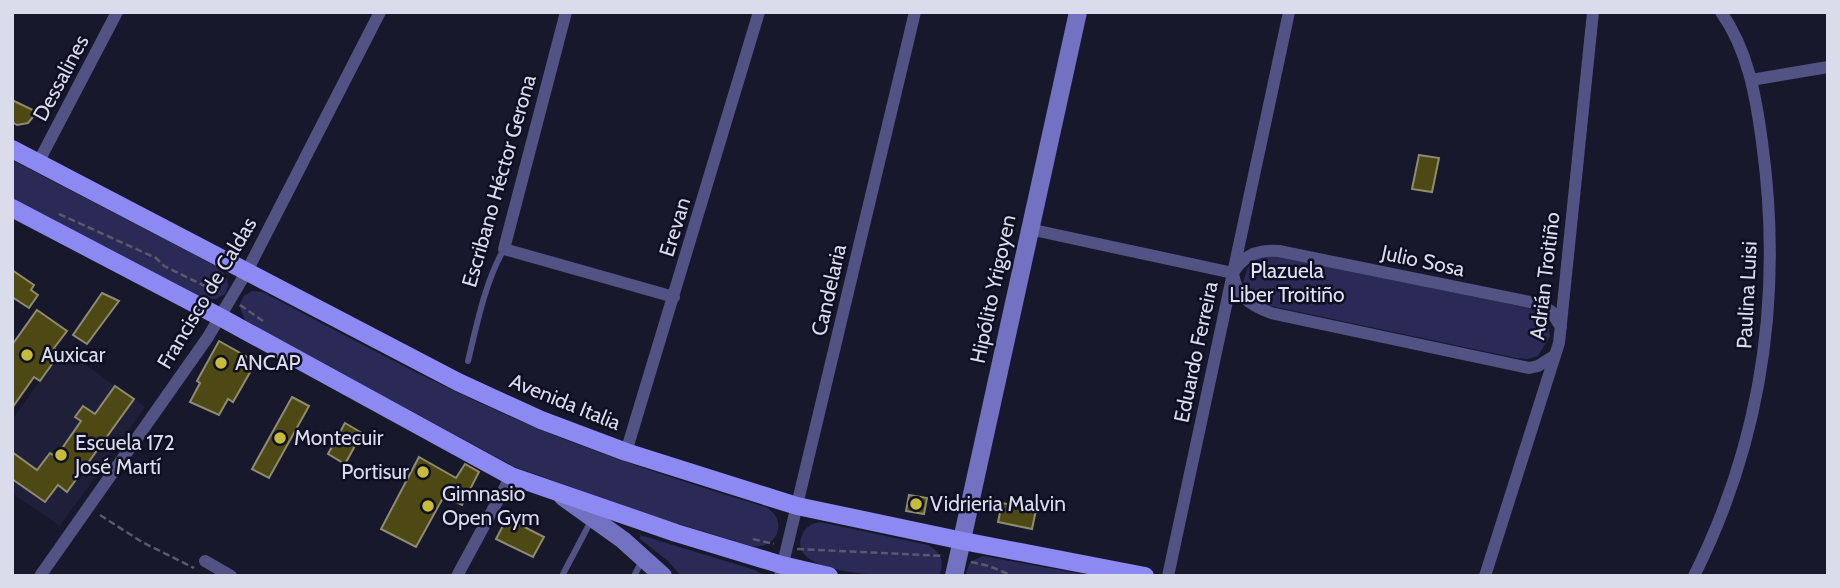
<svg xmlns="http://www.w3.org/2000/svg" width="1840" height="588" viewBox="0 0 1840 588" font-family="Cabin,sans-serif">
  <rect width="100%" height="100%" fill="#18182d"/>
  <path fill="#201f3a" d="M63,349l82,58 -85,119 -48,-33v-73z"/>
  <path fill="#2b2955" d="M12,160l206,107c9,9 13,16 7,27l-9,5h-11l-193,-100z
    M1264,253l260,54c16,5 25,11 26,29l-12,20 -10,3 -12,-1 -259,-55 -14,-16c2,-17 6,-26 21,-34z
    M252,291l11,1c100,53 200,108 306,149 65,25 130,46 197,66 24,14 10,44 -15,39l-95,-29 -141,-50 -269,-145 -7,-16 5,-10z
    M820,522l108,23c13,7 17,17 11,31 -24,0 -150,4 -138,-38 3,-10 10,-15 19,-16z
    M640,535l115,35 10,6h-84l-13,-15 -28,-22z
    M983,556l109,20h-127l5,-14z"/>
  <path fill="#4e4914" stroke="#8e8c70" stroke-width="2" d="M12,100l25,12 -9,11 -11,2 -5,-3z
    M1419,155l20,3 -7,34 -20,-3z
    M12,270l22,15 -3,5 7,5 -9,13 -17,-11z
    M102,293l17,8 -32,43 -14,-9z
    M37,310l30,21 -13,17 6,5 -20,28 -6,-4 -22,31v-63z
    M219,341l37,21 -23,40 -5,-3 -9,16 -29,-13 10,-19 -3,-2z
    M115,386l19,13 -67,93 -9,-7 -13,17 -33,-23v-27l25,18 13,-17 6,4 25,-36 -6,-4 8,-11 12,8z
    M292,397l17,9 -40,72 -17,-9z
    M345,423l17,10 -17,31 -17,-10z
    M419,457l37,21 9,-14 14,8 -17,33 -18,-9 -28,51 -35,-18z
    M909,495l18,3 -3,16 -18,-3z
    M1002,503l34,7 -4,19 -34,-7z
    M507,518l37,19 -11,20 -37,-18z"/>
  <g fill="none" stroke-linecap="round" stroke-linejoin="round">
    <path stroke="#59596c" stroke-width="2.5" stroke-dasharray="7 3.5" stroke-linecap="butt" d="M59,214l97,44 8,8 55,27
      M240,305l26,18
      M100,515l42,27 52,26
      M753,539l21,5
      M797,549l147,7
      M971,562l18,4 24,10"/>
    <path stroke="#525285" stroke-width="6" d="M468,361c9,-37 17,-79 36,-112
      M562,576l30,-57
      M634,576l9,-17"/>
    <path stroke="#525285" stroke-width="12" d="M566,12l-62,237 170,48
      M1751,80l77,-13
      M39,161l78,-149
      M1029,229l204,44
      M1554,356l-16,10 -9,2 -258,-55c-21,-8 -35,-17 -38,-40 10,-18 26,-24 46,-22l256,52 16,8 10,16
      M626,452l133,-440
      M205,561l26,15
      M40,576l168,-239 39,-66 133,-259
      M457,576l54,-100
      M780,576l135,-564
      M1168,576l121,-564
      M1485,576l74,-233 34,-331
      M1694,576c69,-138 89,-282 68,-434 -6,-45 -14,-92 -41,-130"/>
    <path stroke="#7371c2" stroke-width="18" d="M563,497l60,43 40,36
      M954,576l124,-564"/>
    <path stroke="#8c89f2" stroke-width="18" d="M12,149l446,233 83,38 85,32 171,54 166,35 182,35
      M12,208l208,109 291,159 165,57 106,32 47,11"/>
  </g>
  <g fill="#c7bb3b" stroke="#0f0f23" stroke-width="2.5">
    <circle cx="27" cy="355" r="7"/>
    <circle cx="221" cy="363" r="7"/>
    <circle cx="280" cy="438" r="7"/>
    <circle cx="61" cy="455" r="7"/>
    <circle cx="423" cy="472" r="7"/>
    <circle cx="916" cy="504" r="7"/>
    <circle cx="428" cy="506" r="7"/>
  </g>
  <g text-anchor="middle" stroke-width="5" stroke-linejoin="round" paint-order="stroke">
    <g font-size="21" fill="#dbdceb" stroke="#0f0f23">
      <text transform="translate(61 78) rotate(-62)" y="7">Dessalines</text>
      <text transform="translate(499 181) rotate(-74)" y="7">Escribano Héctor Gerona</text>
      <text transform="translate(675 227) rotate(-73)" y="7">Erevan</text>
      <text transform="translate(1423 261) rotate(12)" y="7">Julio Sosa</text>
      <text transform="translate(1545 276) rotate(-83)" y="7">Adrián Troitiño</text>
      <text transform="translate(993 289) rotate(-78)" y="7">Hipólito Yrigoyen</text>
      <text transform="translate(829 290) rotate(-77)" y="7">Candelaria</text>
      <text transform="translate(207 293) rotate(-59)" y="7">Francisco de Caldas</text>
      <text transform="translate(1747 295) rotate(-87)" y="7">Paulina Luisi</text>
      <text transform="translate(1196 352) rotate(-78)" y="7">Eduardo Ferreira</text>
      <text transform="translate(565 402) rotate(22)" y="7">Avenida Italia</text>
    </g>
    <g font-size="21" fill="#e1e2f8" stroke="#0f0f23">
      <text x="1287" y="278">Plazuela<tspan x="1287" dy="24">Liber Troitiño</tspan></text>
    </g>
    <g font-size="21" fill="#dbdceb" stroke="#0f0f23" text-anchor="start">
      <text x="41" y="362">Auxicar</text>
      <text x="235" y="370">ANCAP</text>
      <text x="294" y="445">Montecuir</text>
      <text x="75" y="450">Escuela 172<tspan x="75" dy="24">José Martí</tspan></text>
      <text x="409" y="479" text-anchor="end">Portisur</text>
      <text x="442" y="501">Gimnasio<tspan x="442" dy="24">Open Gym</tspan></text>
      <text x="930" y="511">Vidrieria Malvin</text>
    </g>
  </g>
  <rect width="1840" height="588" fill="none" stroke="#dbdceb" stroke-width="28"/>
</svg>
